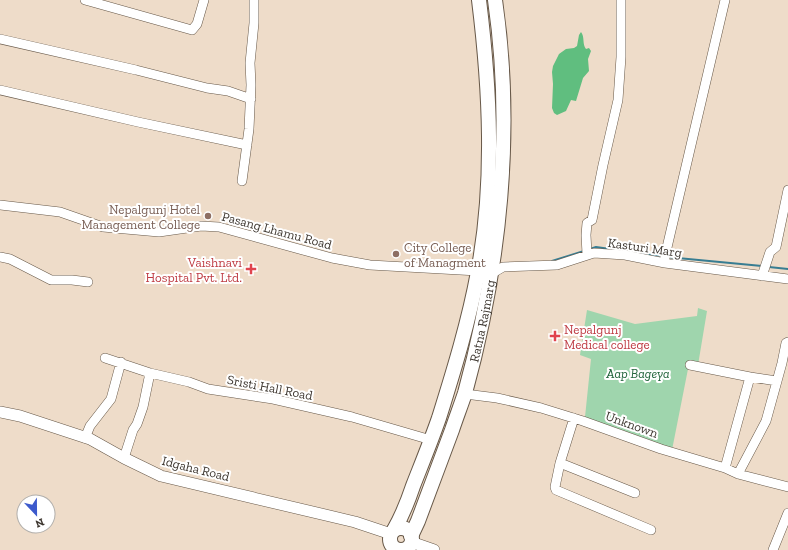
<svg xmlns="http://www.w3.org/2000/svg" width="788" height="550" viewBox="0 0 788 550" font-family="'Zilla Slab',serif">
  <rect width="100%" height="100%" fill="#eedcc9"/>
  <path fill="#9fd5ad" d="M698,308l9,3 -9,54 -10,4 -16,81 -87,-33 6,-58 -11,-4 7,-45 48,14 62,-8z"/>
  <path fill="#60be7f" d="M581,32c4,5 1,12 5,17l3,-1 2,3 -3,8 1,12 -6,7 -7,23 -5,-1 -5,11 -9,4 -3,-2 -2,-5 1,-24 -1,-12 1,-6 6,-12 7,-5 8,-1 3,-2 2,-11z"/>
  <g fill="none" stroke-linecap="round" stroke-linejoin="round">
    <path stroke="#387d92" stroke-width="2" d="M590,249l6,-2 21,3
      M636,253l27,3
      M667,257l95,9
      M552,261l32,-10
      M769,267l19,2"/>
    <g stroke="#675848" stroke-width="10">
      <path id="minor" d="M85,0l107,30 5,-6 7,-24
        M0,39l136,31 71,18 21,3 23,8
        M0,90l138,32 109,23
        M242,181l7,-52 2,-44 -1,-22 4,-40v-23
        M0,205l60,7 43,15 56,5 42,-6 18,1 113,31 38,7 108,6 13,3 12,-7 54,-2 37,-12 31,2 40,8 123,16
        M587,254l-1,-19 1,-12 5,-3 11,-55 15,-65 3,-43v-57
        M0,257l10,2 41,21h21l16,2
        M665,263v-7l60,-256
        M762,276l8,-24 6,-5 12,-57
        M105,358l45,15 39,9 19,7 65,10 79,18 79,23
        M690,365l60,12
        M465,394l32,4 44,10 42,13 78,28 64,19 13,6 50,13
        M574,418l-14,45 75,30
        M85,438l5,-12 21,-27 10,-37
        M124,458l9,-28 4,-6 6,-17 7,-34
        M560,463l-5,24 1,3 95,40
        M725,468l25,-91 27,4
        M738,474l28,-53 16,-58 4,-20 2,-1
        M773,550l15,-37"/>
    </g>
    <g stroke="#675848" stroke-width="12">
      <path id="tertiary" d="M0,412l20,4 70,23 34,19 37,18 194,46 36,12
        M411,542l23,8"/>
    </g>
    <g stroke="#675848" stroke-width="16">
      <g id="trunk">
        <circle cx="401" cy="539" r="11"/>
        <path d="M394,530c8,-14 14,-29 19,-44 9,-23 18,-45 26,-68 15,-48 30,-97 39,-146 17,-89 12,-183 1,-272"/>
        <path id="s1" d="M411,536l7,-15c11,-30 23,-61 34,-91 4,-12 9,-25 13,-37 35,-127 49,-263 30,-393"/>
      </g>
    </g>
    <use href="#minor" stroke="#fff" stroke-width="9"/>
    <use href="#tertiary" stroke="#fff" stroke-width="11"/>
    <use href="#trunk" stroke="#fff" stroke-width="14"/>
  </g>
  <g fill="#8d6e63" stroke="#fff" stroke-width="1.5">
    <circle cx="208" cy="216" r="4"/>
    <circle cx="396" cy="254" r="4"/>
  </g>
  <g fill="#e0444e" stroke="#fff" stroke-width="1.5">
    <path d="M249 263h4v4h4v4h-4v4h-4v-4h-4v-4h4z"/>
    <path d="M553 330h4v4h4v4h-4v4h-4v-4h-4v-4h4z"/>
  </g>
  <g text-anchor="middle" stroke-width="4" stroke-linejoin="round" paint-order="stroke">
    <g font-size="13" fill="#785e54" stroke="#fff" text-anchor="end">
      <text x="200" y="214">Nepalgunj Hotel<tspan x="200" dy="15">Management College</tspan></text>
      <text x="404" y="252" text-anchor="start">City College<tspan x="404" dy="15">of Managment</tspan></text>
    </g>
    <g font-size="13" fill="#3d362f" stroke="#fff">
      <text transform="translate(277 230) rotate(15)" y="5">Pasang Lhamu Road</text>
      <text transform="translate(645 247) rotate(8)" y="5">Kasturi Marg</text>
      <text dy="5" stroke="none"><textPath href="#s1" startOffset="227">Ratna Rajmarg</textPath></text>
      <text transform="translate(270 387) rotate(11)" y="5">Sristi Hall Road</text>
      <text transform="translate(632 424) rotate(20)" y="5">Unknown</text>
      <text transform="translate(196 468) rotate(14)" y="5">Idgaha Road</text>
    </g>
    <g font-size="13" fill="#be3a42" stroke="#fff" text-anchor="end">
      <text x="242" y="267">Vaishnavi<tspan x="242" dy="15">Hospital Pvt. Ltd.</tspan></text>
      <text x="564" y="334" text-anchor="start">Nepalgunj<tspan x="564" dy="15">Medical college</tspan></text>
    </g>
    <g font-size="13" font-style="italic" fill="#23653c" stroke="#fff">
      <text x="638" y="378">Aap Bageya</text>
    </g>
  </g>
  <g transform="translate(36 514) rotate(158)"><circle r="19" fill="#ffffff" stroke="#b1afac"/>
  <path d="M0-3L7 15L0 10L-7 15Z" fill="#3d5acc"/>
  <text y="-6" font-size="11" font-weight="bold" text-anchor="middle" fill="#3d362f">N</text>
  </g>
</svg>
